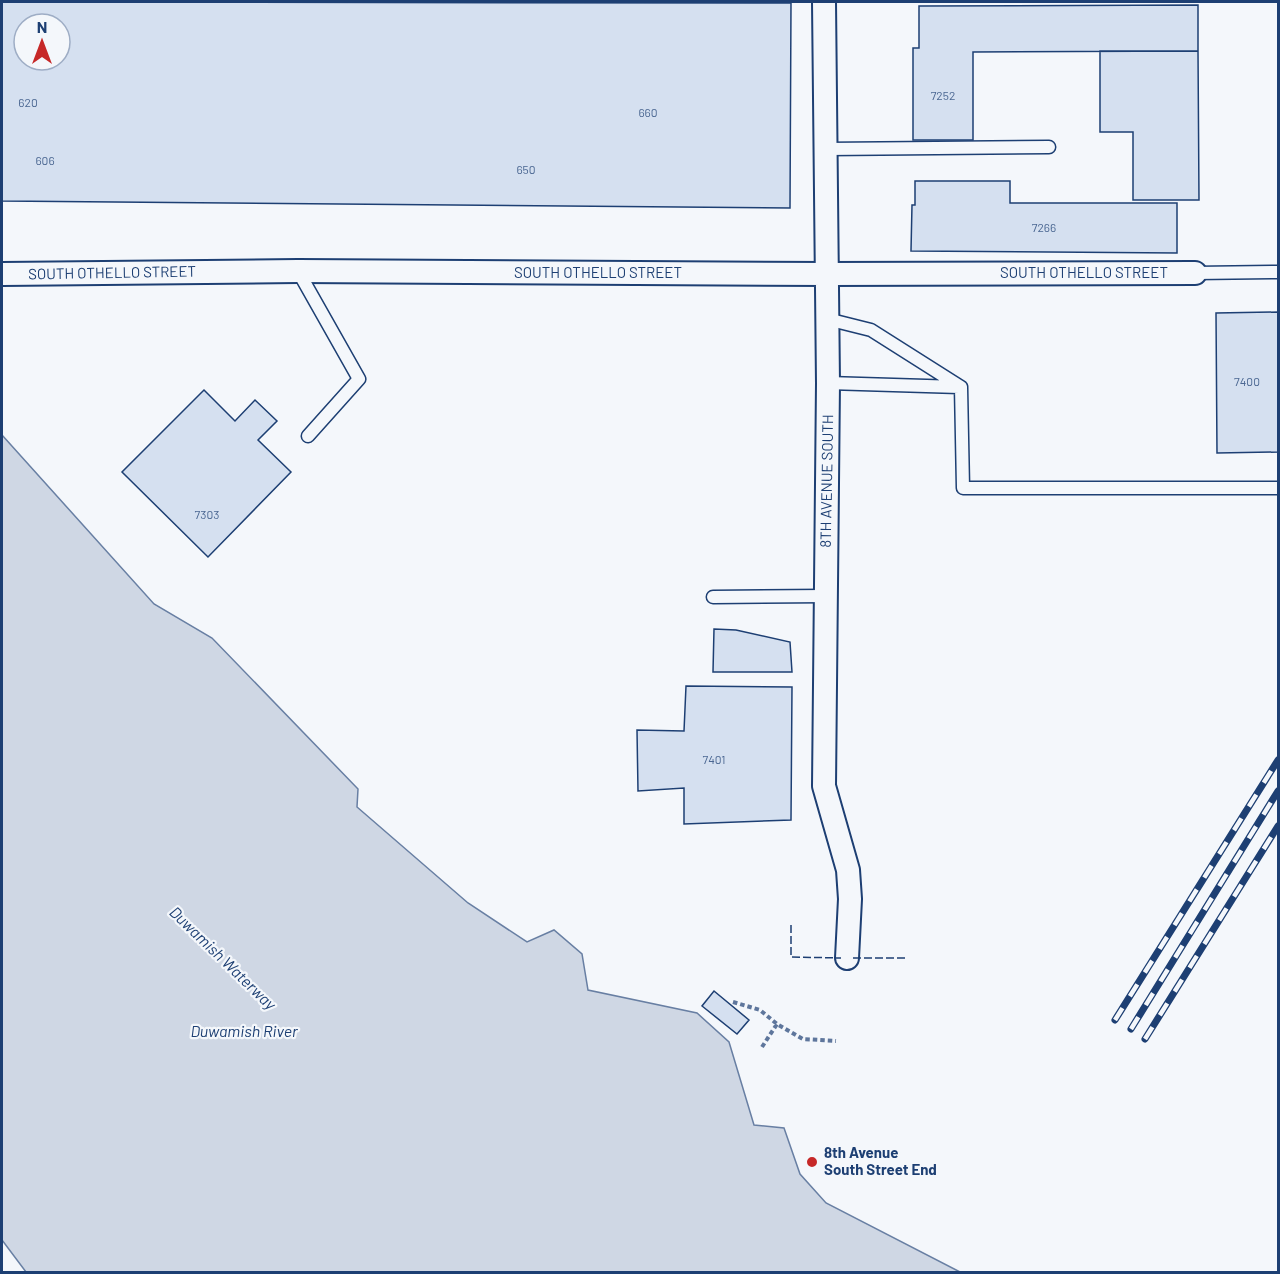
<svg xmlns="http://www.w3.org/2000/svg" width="1280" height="1274" viewBox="0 0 1280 1274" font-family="Barlow,sans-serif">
  <rect width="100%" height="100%" fill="#f4f7fb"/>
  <path fill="#cfd7e4" stroke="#687fa3" stroke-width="1.5" d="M2,435l152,169 58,34 146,151 -1,18 111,96 59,39 27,-12 28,24 6,36 109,23 32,29 25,83 30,3 16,46 26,29 134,69h-934l-24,-32z"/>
  <path fill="#d5e0f0" stroke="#1d3f73" stroke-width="1.5" fill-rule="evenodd" d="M2,2l789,1 -1,205 -788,-7zM24,24h36v36h-36z
    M1198,5v46l-225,1v88h-60v-92h6v-42z
    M1100,51h98l1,149h-66v-68h-33z
    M915,181h95v22h167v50l-266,-2 1,-46h3z
    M1278,312v140l-61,1 -1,-140z
    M204,390l31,31 20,-21 22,21 -19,19 33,32 -83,85 -86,-85z
    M714,629l22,1 54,12 2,30h-79z
    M686,686l106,1 -1,133 -107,4v-36l-46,3 -1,-61 47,1z
    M714,991l35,29 -12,14 -35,-28z"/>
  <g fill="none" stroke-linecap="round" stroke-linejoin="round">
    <g stroke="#1d3f73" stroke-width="15">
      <path id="service" d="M826,149l223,-2
        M298,271l61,108 -51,57
        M1195,273l83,-1
        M827,319l44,11 90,57
        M828,383l131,4
        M961,387l2,101h315
        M713,597l113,-1"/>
    </g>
    <g stroke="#1d3f73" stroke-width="26">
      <path id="minor" d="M824,2l4,381 -4,403 24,84 2,29 -3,59
        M2,274l296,-3 529,3 368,-1"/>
    </g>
    <path stroke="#5e769c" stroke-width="4" stroke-dasharray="4.5 3" stroke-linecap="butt" d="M733,1002l27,8 17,14 26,15 33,2
      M762,1047l15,-23"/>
    <use href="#service" stroke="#f4f7fb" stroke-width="12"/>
    <use href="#minor" stroke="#f4f7fb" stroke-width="22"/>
    <g stroke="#1d3f73" stroke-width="7">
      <path id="rail" d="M1115,1020l163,-260
        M1131,1029l147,-238
        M1145,1039l133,-213"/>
    </g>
    <use href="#rail" stroke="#f4f7fb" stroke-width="4.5" stroke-dasharray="14" stroke-linecap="butt"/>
    <path stroke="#1d3f73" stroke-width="1.5" stroke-dasharray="8 3" stroke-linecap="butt" d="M791,925v32l50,1
      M853,958h54"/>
  </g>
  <circle fill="#c62828" stroke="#f4f7fb" stroke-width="2" cx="812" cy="1162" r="6"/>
  <g text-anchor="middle" stroke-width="4.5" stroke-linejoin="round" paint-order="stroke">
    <g font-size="12" fill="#4b6792">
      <text x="943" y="100">7252</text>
      <text x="28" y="107">620</text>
      <text x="648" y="117">660</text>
      <text x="45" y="165">606</text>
      <text x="526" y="174">650</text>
      <text x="1044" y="232">7266</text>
      <text x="1247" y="386">7400</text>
      <text x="207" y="519">7303</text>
      <text x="714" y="764">7401</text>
    </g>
    <g font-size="15" fill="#1d3f73" stroke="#f4f7fb">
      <text transform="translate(112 273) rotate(-1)" y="5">SOUTH OTHELLO STREET</text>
      <text x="598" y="278">SOUTH OTHELLO STREET</text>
      <text x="1084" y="278">SOUTH OTHELLO STREET</text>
      <text transform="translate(827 481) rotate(-89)" y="5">8TH AVENUE SOUTH</text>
    </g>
    <g font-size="15" font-weight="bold" fill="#1d3f73" stroke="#f4f7fb" text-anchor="start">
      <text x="824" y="1158">8th Avenue<tspan x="824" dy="17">South Street End</tspan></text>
    </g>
    <g font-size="16" font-style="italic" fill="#1d3f73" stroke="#f4f7fb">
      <text transform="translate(223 958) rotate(44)" y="6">Duwamish Waterway</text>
      <text x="244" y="1037">Duwamish River</text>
    </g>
  </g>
  <rect width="1280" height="1274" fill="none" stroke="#1d3f73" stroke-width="6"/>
  <g transform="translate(42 42)"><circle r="28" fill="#f4f7fb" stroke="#9eadc5" stroke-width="1.5"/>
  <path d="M0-4.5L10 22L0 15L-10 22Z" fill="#c62828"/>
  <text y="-9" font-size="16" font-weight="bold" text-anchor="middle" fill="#1d3f73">N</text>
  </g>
</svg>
